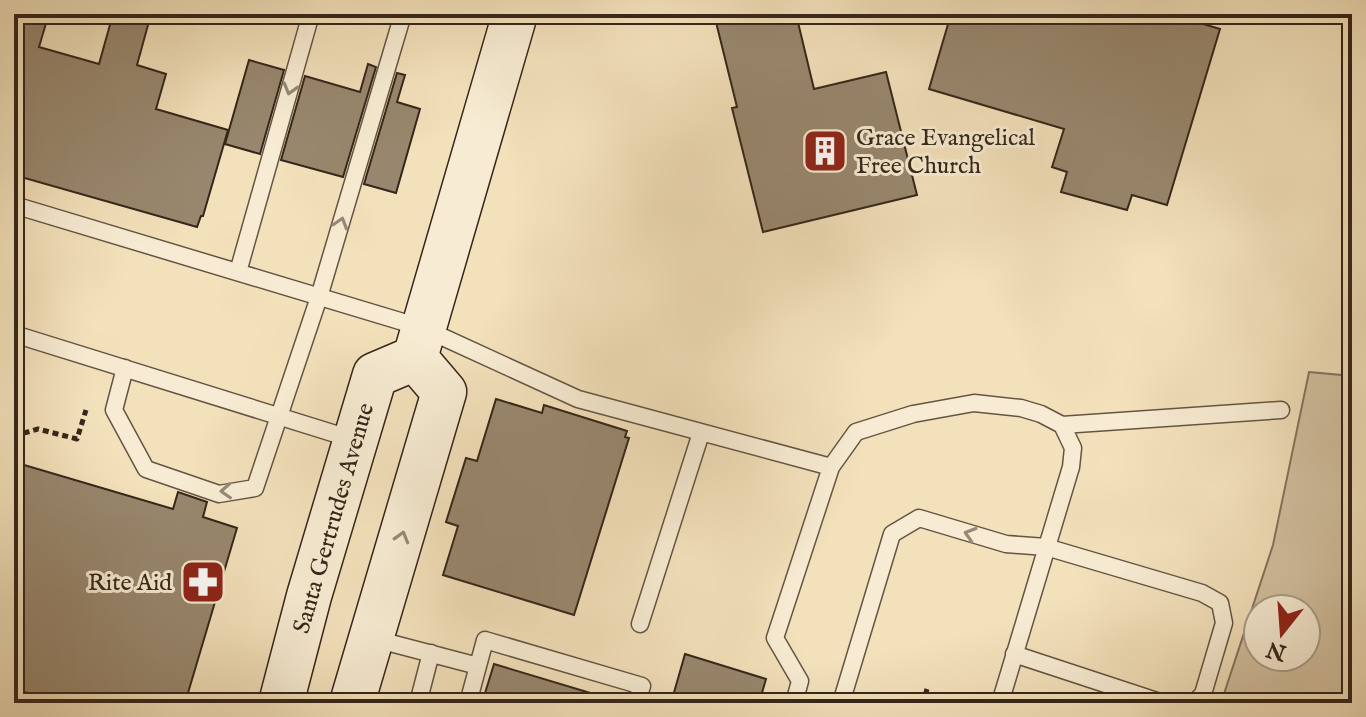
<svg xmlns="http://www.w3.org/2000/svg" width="1366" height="717" viewBox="0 0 1366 717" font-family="'IM FELL English',serif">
  <rect width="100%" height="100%" fill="#f3e1bb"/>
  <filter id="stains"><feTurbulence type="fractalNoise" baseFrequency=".0025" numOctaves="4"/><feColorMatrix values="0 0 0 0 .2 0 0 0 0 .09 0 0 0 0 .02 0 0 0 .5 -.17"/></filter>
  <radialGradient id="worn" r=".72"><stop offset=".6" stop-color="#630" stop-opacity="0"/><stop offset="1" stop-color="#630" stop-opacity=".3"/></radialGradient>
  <path fill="#d3c1a0" stroke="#84745e" stroke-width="2" fill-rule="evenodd" d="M1309,372l43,4v327h-131l52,-158zM1258,609h48v48h-48z"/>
  <path fill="#98876e" stroke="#35261b" stroke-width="2" d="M14,14h12l21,6 -8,27 60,17 14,-50h38l-14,51 29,9 -10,35 72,21 -25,86h-2l-4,11 -183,-52z
    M714,14h82l18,75 72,-17 31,123 -154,37 -31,-124 5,-1z
    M951,14h219l50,15 -53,176 -35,-10 -5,15 -66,-18 6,-20 -15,-5 12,-38 -135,-40z
    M249,60l35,10 -24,84 -35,-10z
    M368,64l8,3 -33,110 -62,-17 24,-84 55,16z
    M397,73l8,2 -8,27 23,7 -24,84 -32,-9z
    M496,399l46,14 2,-8 83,26 -2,6 4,1 -55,177 -131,-40 15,-49 -12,-4 20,-64 11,3z
    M14,462l159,47 5,-17 29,10 -4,15 34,11 -52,175h-123l-48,-14z
    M685,654l81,25 -7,24h-88z
    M494,664l103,31 -2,8h-113z"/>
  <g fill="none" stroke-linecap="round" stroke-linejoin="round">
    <g stroke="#645543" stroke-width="19">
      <path id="lane" d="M14,205l409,123 155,71 253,68
        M238,272l73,-258
        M14,334l341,106
        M125,368l-11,42 32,59 73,25 36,-6 64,-191 84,-283
        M1062,425l219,-15
        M640,624l61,-191
        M375,639l103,27
        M1014,654l149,49
        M418,703l13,-50
        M468,703l17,-63 157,46 -6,17
        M794,703l6,-22 -25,-43 56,-171 25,-35 57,-18 61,-11 47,5 20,6 21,11 11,23 -2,19 -71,236
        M841,703l51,-169 27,-16 87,26 40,3 156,46 18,10 4,20 -21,71 -9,9"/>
    </g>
    <g stroke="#35261b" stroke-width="47">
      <path id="secondary" d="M415,358l100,-344
        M281,703l28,-107 66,-221 40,-17
        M352,703l92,-311 -29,-34"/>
    </g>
    <path stroke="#35261b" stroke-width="5" stroke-dasharray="6 4" stroke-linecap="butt" d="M14,436l24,-7 39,10 9,-29
      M923,703l4,-14"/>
    <use href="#lane" stroke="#f7ecd3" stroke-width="16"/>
    <use href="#secondary" stroke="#f7ecd3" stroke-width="44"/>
  </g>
  <defs><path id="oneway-chevron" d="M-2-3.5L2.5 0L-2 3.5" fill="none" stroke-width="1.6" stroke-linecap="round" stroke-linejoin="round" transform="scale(2)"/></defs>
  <g stroke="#968977">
    <use href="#oneway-chevron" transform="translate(290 89) rotate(106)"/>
    <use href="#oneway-chevron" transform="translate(341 223) rotate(-73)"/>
    <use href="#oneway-chevron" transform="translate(226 491) rotate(177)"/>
    <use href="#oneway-chevron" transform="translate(970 534) rotate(-163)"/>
    <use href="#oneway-chevron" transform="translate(402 537) rotate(-74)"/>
  </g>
  <defs>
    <g id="building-square" transform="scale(2.3)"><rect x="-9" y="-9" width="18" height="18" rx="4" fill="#8f2418" stroke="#f7ecd3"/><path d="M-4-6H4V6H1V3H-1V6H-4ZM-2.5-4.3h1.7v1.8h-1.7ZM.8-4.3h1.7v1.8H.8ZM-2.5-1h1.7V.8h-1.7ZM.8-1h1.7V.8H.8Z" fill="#fff"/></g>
    <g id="pharmacy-square" transform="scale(2.3)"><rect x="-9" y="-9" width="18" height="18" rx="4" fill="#8f2418" stroke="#f7ecd3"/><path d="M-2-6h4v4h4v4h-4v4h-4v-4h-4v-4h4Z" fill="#fff"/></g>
  </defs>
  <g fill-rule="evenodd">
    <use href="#building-square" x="825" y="151"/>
    <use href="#pharmacy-square" x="203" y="582"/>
  </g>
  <g text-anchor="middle" stroke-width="6" stroke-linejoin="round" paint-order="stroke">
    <g font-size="24" fill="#35261b" stroke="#f7ecd3" text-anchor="start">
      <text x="856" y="145">Grace Evangelical<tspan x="856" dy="28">Free Church</tspan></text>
      <text x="172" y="590" text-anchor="end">Rite Aid</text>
    </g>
    <g font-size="24" fill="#35261b" stroke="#f7ecd3">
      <text transform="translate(333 518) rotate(-74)" y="8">Santa Gertrudes Avenue</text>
    </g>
  </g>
  <rect width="1366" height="717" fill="none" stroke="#f3e1bb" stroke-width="48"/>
  <rect x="16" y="16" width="1334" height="685" fill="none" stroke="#35261b" stroke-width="4"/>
  <rect x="24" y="24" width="1318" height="669" fill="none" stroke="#35261b" stroke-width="2"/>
  <g transform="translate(1282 633) rotate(197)"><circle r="38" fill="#f7ecd3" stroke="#a99d89" stroke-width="2"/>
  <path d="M0-6L14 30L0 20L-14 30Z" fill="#8f2418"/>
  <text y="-12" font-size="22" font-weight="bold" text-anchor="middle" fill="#35261b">N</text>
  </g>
  <rect width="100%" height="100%" filter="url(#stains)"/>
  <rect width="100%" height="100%" fill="url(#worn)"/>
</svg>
